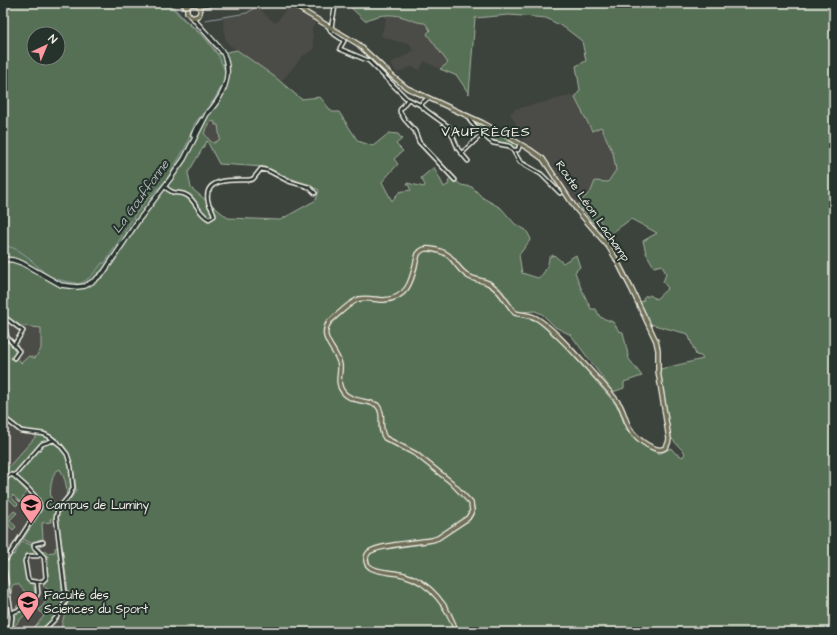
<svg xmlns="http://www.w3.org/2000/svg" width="837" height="635" viewBox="0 0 837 635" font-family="'Architects Daughter',sans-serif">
  <rect width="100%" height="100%" fill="#3c423c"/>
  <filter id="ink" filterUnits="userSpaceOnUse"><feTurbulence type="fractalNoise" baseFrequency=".025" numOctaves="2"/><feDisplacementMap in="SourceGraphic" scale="8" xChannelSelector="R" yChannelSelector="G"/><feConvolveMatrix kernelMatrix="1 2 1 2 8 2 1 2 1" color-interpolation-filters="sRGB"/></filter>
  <g filter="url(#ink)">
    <path fill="#4c4c46" d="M258,5l7,10 11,8 13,-18 27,17 -4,6 2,21 -11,7 -22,26 -53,-38 -3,-5 -2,-22 20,-3z
      M384,15l17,1 17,6 6,1 6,7 -3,4 21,29 -8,6 -16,-8 -4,9 -9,-3 -14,6 -7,-10 17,-8 6,-5 -4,-7 -10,-1 -18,-6 5,-17z
      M578,94l-2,5 15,32 10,-4 12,26 3,17 -8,12 -13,-1 -4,10 -13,13 15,19 -1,1 -15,-18 -27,-43 -10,-10 -18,-13v-5l-12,-21 5,-5z
      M211,121h4l3,4 2,10v4l-6,4 -4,-2 -7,-8z
      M3,312l2,4 16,10 20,2v21l-6,9 -14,5 -13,-20 -5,-1z
      M3,415l18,14 15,2 14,4 8,6 9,9 4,9 5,32 -18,24 10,77v8l-8,32h-57z"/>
    <path fill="#567056" stroke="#a5b09f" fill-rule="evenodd" d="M3,3h165l13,14 25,22 11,15 20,-4 38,27 26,22 19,-2 12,15h7l19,29 15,5 16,-13 9,1 4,5 -6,5 7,7 -9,8 4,5 -16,18 10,19c9,-11 5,-9 19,-11l-4,-7 17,4 1,-2 -4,-7 13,-11 10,20 5,-3 -1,-2 3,-5 10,8 11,2 11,11 18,10 14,16 11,6 5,9 -12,16 3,18 16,5c6,-3 11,-14 11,-21l5,-2 9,8 13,-8 4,12 -5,5 6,16 10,21h5l4,8 13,5 6,9 4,1 6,27 13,17 -18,6v6l-11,4 -42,-57 -16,-8 -13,-13 -7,-3 -16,1 -2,-1c-7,-6 -10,-16 -17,-23 -9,-7 -18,-8 -28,-13 -9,-4 -13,-13 -20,-19 -7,-7 -20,-9 -29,-8 -13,7 -6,32 -23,45 -14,10 -27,0 -40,5 -6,2 -25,18 -32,23 -12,17 6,27 10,42 2,11 -4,21 4,30 8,10 23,9 34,14 9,9 -1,21 8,32l32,17 34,27 20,20 1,7 -4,7 -33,22 -61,9c-9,4 -10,10 -6,18 6,2 12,5 18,7 7,2 14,2 21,4 25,9 41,31 48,55h-394l8,-32v-8l-10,-77 18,-24c-2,-21 -4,-46 -26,-56 -9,-4 -23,-3 -30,-6 -6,-4 -12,-9 -17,-14v-73l11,1 1,10 6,10 8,-7 6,2 6,-9v-21l-20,-2 -16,-10 -2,-4zM34,34h24v24h-24zM211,121l4,1v3h3l2,14 -6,4 -4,-2 -6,-8zM207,141l12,23 45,3 55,23 -3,10 -36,20 -52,-2 -37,-30 -3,-15z
      M346,3h488v629h-376c-7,-25 -26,-52 -52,-59 -10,-2 -21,-3 -31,-6l-5,-3 -2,-7 3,-4 3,-2 61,-9 35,-22 3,-5 2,-6 -3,-9 -19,-19 -35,-28 -32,-16c-7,-13 3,-22 -8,-33 -14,-7 -36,-4 -37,-25 -1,-7 2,-13 -1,-20 -13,-26 -22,-25 3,-46 5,-4 11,-10 17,-12 15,-3 28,4 42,-6 14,-10 14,-25 18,-40l2,-3 5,-1 19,4 4,3 16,19 21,8 11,8 17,22 22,6 31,28 45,52 7,10 5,17 5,5 26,20h5l10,-5 4,5 8,4 2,-4 -14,-15 -11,-69c15,-3 29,-7 43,-10l-2,-3 -5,-1 -8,-21 -38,-10 -10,-22 4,-2 -1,-2 3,-3 1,2 3,-2 6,4 12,-11 -5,-6 3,-8 -4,-9 -8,2 -8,-14 -3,-12 14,-8 -26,-14 -22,16 -10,-16 -6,4 -15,-19 13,-13 4,-10 13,1 8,-12 -3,-17 -12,-26 -9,4 -17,-33 5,-8 -4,-24 10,-5 -4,-20 -17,-13 -19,-10 -37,-3 -34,3 -6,76 -12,-18 -17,-7 8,-6 -21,-29 3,-4 -5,-7c-8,0 -15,-4 -22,-6 -12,-4 -27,-2 -38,4z
      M473,120l44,24 1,3 -4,1 -6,-4 -17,-4z
      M38,434c28,6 32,28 34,52l-1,4 -5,7c2,-10 -1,-18 -6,-28l-5,3c-4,8 -9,31 3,35l-3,6 -1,6h-4l1,3 -9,1 1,16 -5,1 1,2 -6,2 -10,-5 19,-29 -2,-1 1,-8 -29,-29 -9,7v-6z
      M10,476h2l15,16 -7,10 -7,-7 -2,2 7,7 -2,2 -13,-13v-10z
      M14,511l3,2 -7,7 6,7 -3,3 -8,-9z
      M22,541l11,5 1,4 4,3 -12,2 -2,3 2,19 8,10 1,6 -5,13 -18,6 15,-18 -9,-10c-10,-1 -5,9 -7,14l-6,-32 7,-12 2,1z
      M37,544h2l1,6 3,2 2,-2 1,3 9,-1v-4l3,-1 7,52c-4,16 -16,21 -24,33h-11l14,-16 -5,-6 13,-16 -9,-9 5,-7 -2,-13h2v-9c-5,0 -11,-6 -13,-10z
      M31,608l-22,24h-2l6,-9 2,-9z"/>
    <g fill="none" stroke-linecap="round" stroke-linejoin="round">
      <path stroke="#929fa2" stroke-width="1" d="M205,20l42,-7 15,-10
        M3,246c19,0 32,20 46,30 9,5 20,5 30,8 9,-3 17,-13 23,-21h3l30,-48 16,-20 14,-13 21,-36 9,-23 19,-23 8,-14 2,-6 1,-9 -6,-14 -6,-11 -7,-9 -22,-18 -14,-16"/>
      <g stroke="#f4f1e8" stroke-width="5.5">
        <path id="street" d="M329,27l2,5 12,8 1,1 -4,7v1l29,12 37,37 14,7 8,-7
          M331,28l4,-21 -1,-4
          M408,99l-8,11v2l5,8 10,11 4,11 36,38
          M420,105l7,6 22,16 9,22 10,12
          M468,116l3,6 18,18 4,3 16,3 4,4 7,12 21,12 19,19
          M514,150h4l2,-6
          M462,153l20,-19
          M165,187c11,10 14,3 23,9 8,6 11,18 21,23l5,-3c0,-6 -5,-9 -6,-15 -5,-24 27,-21 41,-21l4,-1 8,-10 8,2 19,10 21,6 6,6
          M3,316l20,15 -9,14 5,6 -5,7
          M3,317l4,20 7,8
          M3,417l18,14 23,3 6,3 9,7 8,10 4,12 2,22 -4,8 -11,13 -2,8 10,84 -10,17 -14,14
          M14,476l28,-32 12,-4
          M3,481l7,-6h3c8,7 26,21 27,32l-33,51 -4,3
          M3,562l9,55 -1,9 -5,6
          M37,582l-7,-1 -2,-2 -3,-18 3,-5h10l2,-3
          M11,613l21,-8 6,-12 -1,-11 6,-1 3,-3 -2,-21 -10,-10v-3l9,-2"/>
      </g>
      <g stroke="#f4f1e8" stroke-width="6">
        <path id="secondary" d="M193,18c9,11 19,21 28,32 3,3 4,7 5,11 5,21 -5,38 -19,53
          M193,135l9,-15
          M3,259l10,1 9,3 39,22 16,2 8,-1 10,-6 9,-8 34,-51 32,-42 14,-20 24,-47"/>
      </g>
      <g stroke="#f4f1e8" stroke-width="6">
        <path id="primary" d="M182,3l5,5
          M187,3c13,3 20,2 34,0
          M290,3l68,41 33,31 16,13 76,35 46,26 14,10 33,50 32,37 7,11 16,31 25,53 2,9v21l11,68c-3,23 -29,2 -36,-6 -7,-8 -8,-19 -13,-28 -9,-13 -21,-25 -32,-37 -14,-15 -35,-40 -52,-50 -7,-4 -14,-3 -21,-5 -9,-10 -14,-23 -27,-30 -6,-3 -14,-3 -20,-7 -17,-11 -11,-23 -37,-27 -6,-1 -9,0 -13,5 -6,20 -6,44 -34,46 -8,0 -17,-3 -25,-1 -11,4 -21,16 -30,23 -11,17 8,27 11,43 1,9 -4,18 3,27 8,10 23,8 34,13 9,10 0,22 8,33l31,16 35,28 20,21 1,8 -4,7 -30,20 -6,2c-12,2 -55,5 -63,12 -2,2 -3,5 -3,8 0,3 2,6 5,8 9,5 23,4 33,7 26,7 45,32 52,57
          M191,4l-4,4v4l4,5c8,1 11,-4 8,-11"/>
      </g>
      <use href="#street" stroke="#26332d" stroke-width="2.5"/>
      <use href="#secondary" stroke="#26332d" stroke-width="3.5"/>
      <use href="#primary" stroke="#706f59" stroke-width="3.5"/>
    </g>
  </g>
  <defs>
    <g id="university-pin" transform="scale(1.15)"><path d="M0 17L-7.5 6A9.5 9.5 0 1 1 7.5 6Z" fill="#ff9aa2" stroke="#26332d"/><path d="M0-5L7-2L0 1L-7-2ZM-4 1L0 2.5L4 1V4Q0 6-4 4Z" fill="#111"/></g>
  </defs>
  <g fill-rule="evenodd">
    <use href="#university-pin" x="31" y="505"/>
    <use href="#university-pin" x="28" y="602"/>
  </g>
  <g text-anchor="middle" stroke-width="4" stroke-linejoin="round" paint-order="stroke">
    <g font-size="12" fill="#f4f1e8" stroke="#26332d">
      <text transform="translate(593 211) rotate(55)" y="4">Route Léon Lachamp</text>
    </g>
    <g font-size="12" fill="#f4f1e8" stroke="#26332d" text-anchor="start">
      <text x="46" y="509">Campus de Luminy</text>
      <text x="44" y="599">Faculté des<tspan x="44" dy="14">Sciences du Sport</tspan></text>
    </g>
    <g font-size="13" font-style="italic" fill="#b2baba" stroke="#26332d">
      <text transform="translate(140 196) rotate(-54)" y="5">La Gouffonne</text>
    </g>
    <g font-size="14" letter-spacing="1" fill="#f4f1e8" stroke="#26332d">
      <text x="486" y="136">VAUFRÈGES</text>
    </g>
  </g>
  <rect width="837" height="635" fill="none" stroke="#26332d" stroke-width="16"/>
  <rect x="8" y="8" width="821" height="619" fill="none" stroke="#f4f1e8" stroke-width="1.5" filter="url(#ink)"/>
  <g transform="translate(46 46) rotate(44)"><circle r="19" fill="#26332d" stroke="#787f78"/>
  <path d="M0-3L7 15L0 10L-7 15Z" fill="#ff9aa2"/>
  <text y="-6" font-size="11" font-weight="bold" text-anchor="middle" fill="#f4f1e8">N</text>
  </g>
</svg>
